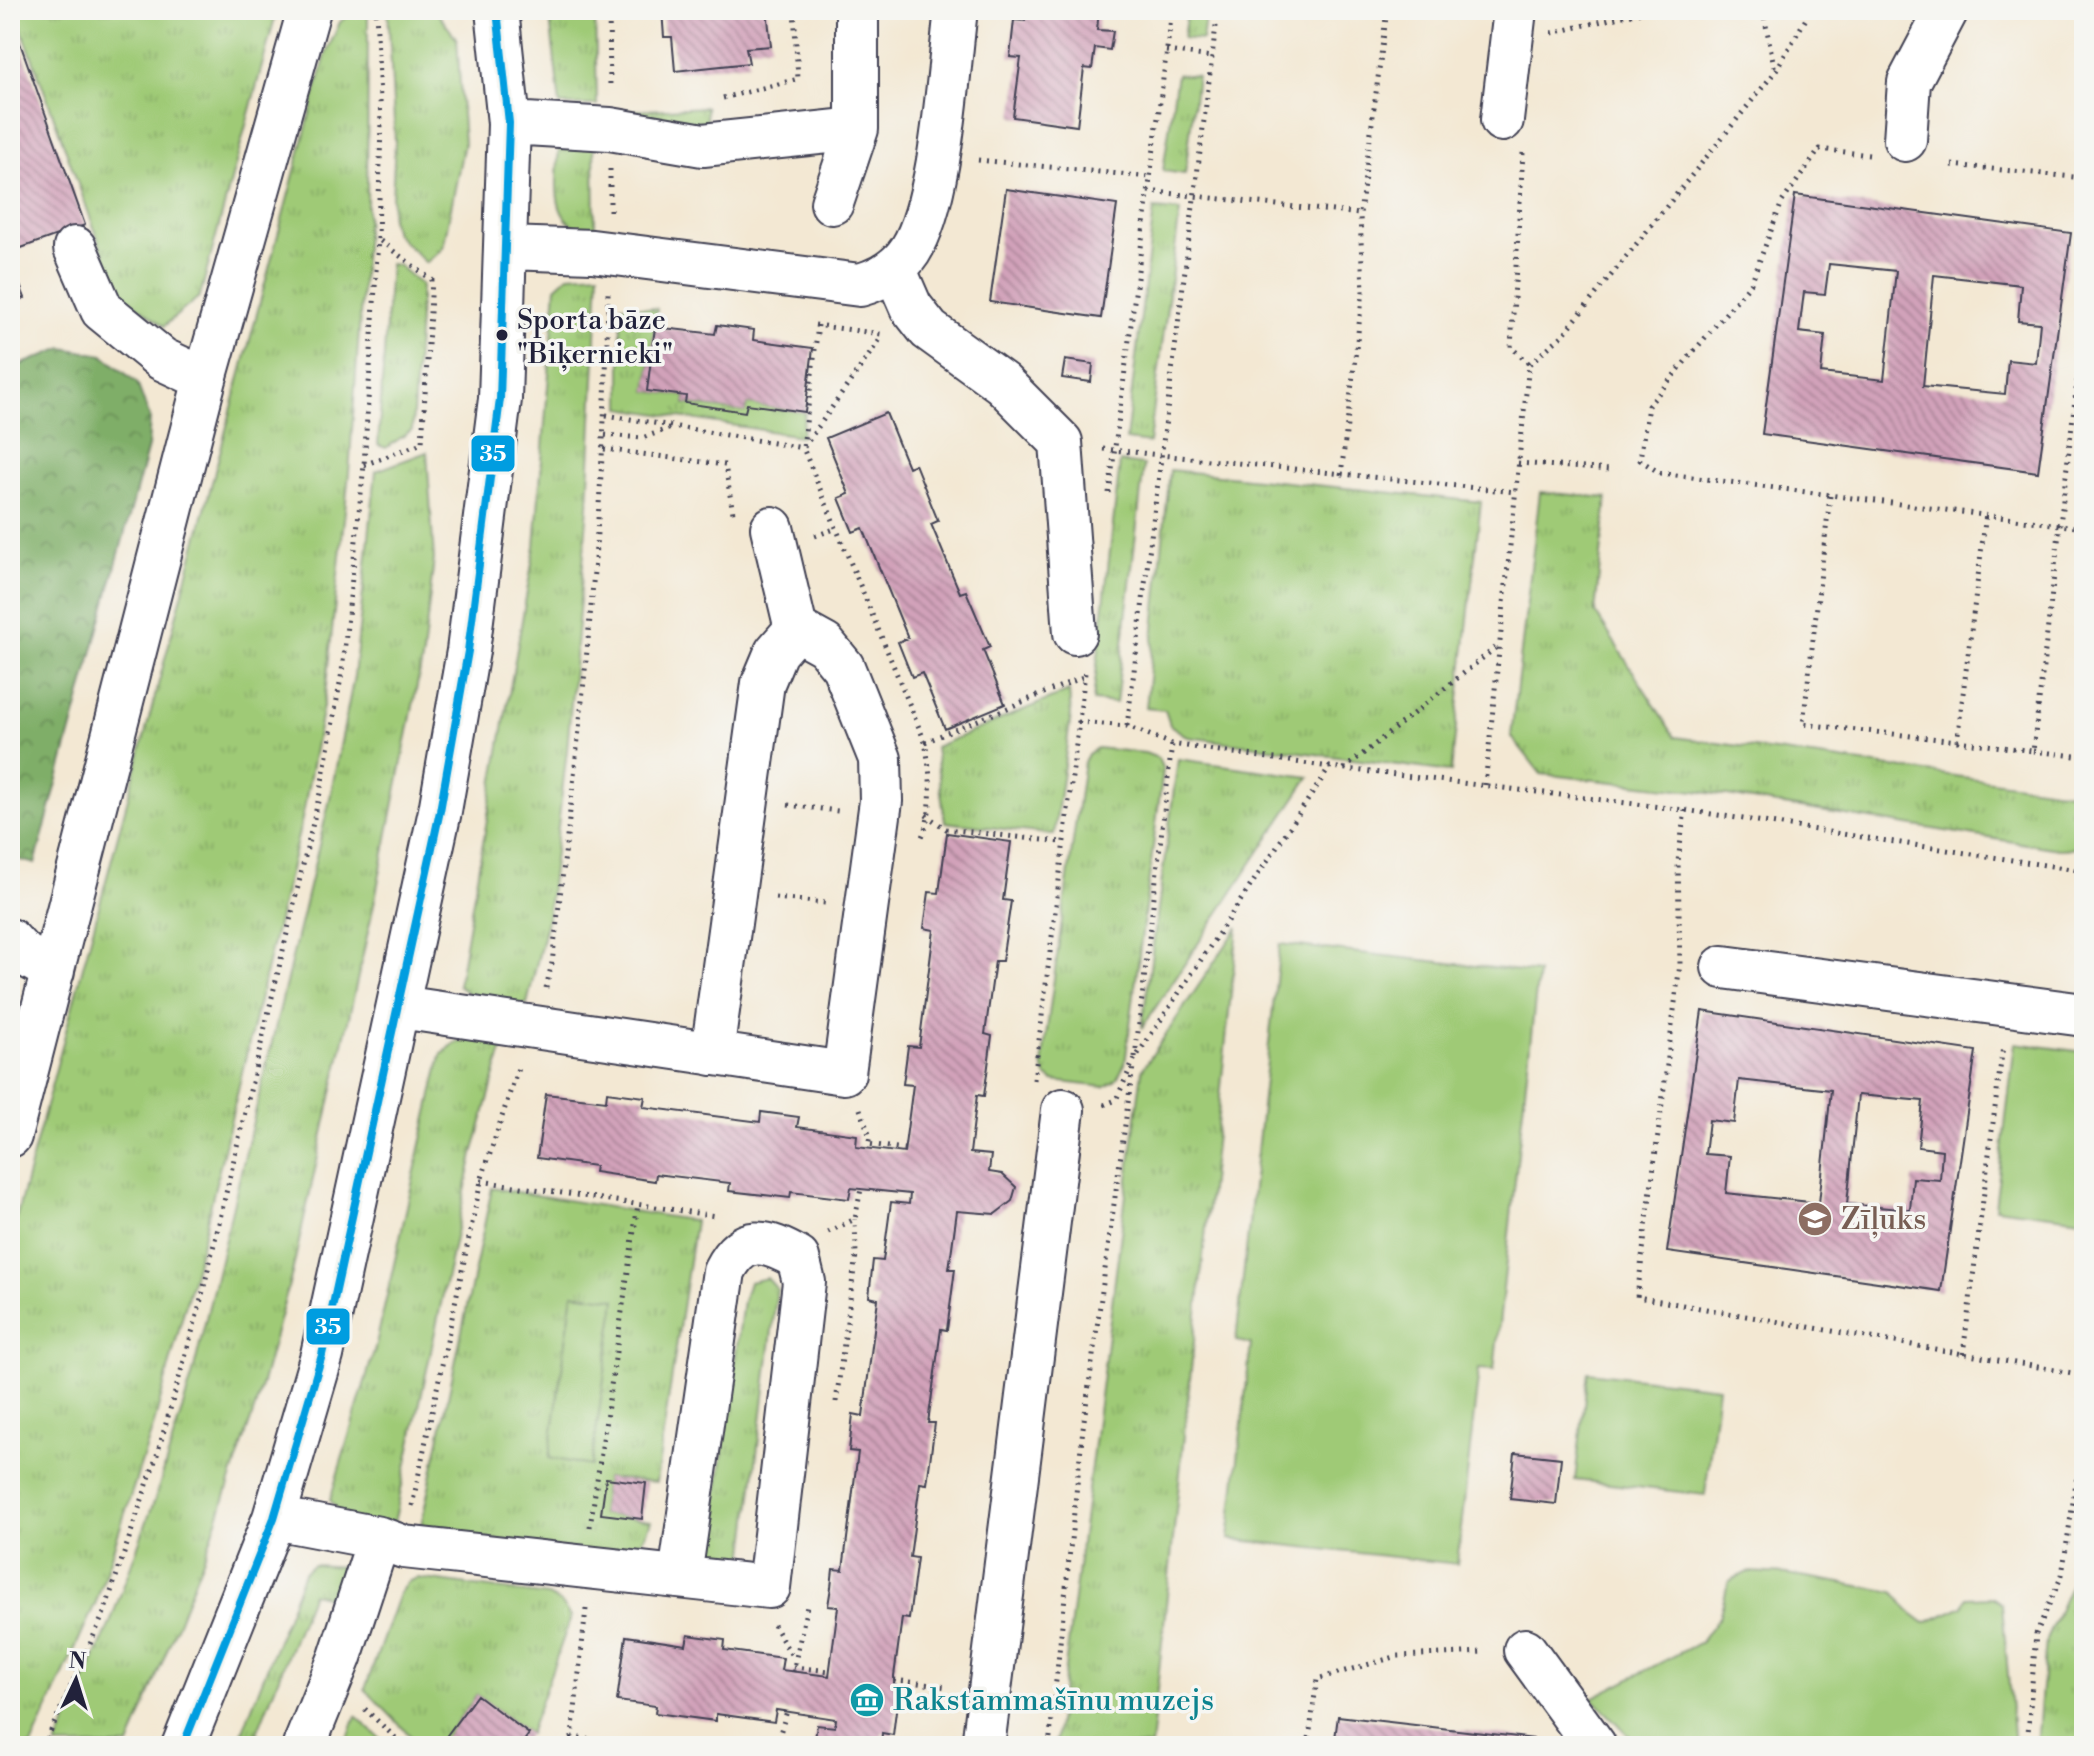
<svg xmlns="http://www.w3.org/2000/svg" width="2094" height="1756" viewBox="0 0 2094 1756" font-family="'Libre Bodoni',serif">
  <defs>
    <pattern id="grass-tufts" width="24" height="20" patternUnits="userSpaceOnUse" patternTransform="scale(2)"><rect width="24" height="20" fill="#9fca76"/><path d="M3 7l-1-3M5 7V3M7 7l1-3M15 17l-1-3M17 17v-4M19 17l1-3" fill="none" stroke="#89ad67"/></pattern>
    <pattern id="forest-crowns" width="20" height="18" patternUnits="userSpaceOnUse" patternTransform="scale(2)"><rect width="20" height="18" fill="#7fae67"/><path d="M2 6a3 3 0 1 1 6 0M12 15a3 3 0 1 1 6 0" fill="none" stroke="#688d56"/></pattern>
    <pattern id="building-back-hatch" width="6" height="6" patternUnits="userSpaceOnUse" patternTransform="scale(2)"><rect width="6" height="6" fill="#d2a2ba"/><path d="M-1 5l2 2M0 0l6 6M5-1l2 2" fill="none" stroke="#aa8498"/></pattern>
  </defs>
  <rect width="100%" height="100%" fill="#f6f6f2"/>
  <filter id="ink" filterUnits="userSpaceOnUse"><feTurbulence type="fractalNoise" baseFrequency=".0125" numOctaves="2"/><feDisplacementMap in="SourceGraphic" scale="16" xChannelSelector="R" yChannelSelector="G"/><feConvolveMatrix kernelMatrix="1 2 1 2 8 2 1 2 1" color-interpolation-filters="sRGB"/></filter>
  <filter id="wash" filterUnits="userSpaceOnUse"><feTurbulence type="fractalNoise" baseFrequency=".006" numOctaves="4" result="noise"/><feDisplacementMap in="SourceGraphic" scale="32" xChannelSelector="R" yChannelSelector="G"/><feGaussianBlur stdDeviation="1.8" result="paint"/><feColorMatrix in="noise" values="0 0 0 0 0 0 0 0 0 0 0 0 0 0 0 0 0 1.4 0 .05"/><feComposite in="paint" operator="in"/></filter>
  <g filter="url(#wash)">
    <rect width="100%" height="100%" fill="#f3e8d3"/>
    <path fill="url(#grass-tufts)" stroke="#607658" stroke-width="2" d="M15,10h262l-77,286 -36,30 -47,-35z
      M357,10l11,7 -1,199 -18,257 -24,222 -23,124 -101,427 -47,178 -58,178 -65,144h-21v-505l316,-1187 14,-32z
      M388,10h37l13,4 19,25 7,104 -21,105 -17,15 -31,-30 -4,-14 4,-78z
      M549,10h46l2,95h-37z
      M1187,10h19l-4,30 -19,-2z
      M1177,74l20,2 -12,98 -22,-3z
      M706,107l1,29 -82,-25z
      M559,139l35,1 1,92c-51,-4 -36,-55 -36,-93z
      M1154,209l26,2 -31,232 -23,-3z
      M390,264l8,1 23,20 -9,145 -26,18 -8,-3z
      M599,273l-11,233 -21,244 -20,170 -20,84c-26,2 -50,1 -69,-19l77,-439 21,-259 13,-12z
      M621,305l36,4 -10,82 39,5 -1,8 60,8 2,-8 58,8 -4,24 -180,-28z
      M427,452l7,107 -11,96 -50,254 -81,364 -36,132 -48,142 -79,199h-73l53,-120 47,-130 36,-119 137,-574 25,-127 22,-205z
      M1120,462l24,3 -28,238 -23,-2z
      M1170,470l311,32 -30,270 -263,-35 -18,-12 -5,-15 -19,-2z
      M1540,492l67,6 -12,114 80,125 409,57v54l-26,1 -362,-58 -155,-17 -30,-38z
      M1069,691l2,24 -17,120 -109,-13 -10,-75z
      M1097,748l48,5 13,5 5,12 -38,294 -9,16 -12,7 -51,-6 -7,-5 -4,-11 42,-303 4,-8z
      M1178,759l131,18 -167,251z
      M1238,927l-87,819h-96l87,-676z
      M479,1038l25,5 -31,111 -80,374 -50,-11 -13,-17 46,-156 65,-289 14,-12z
      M492,1188l203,33 -39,261 -50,-4 -5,36 50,7c-8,24 -15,29 -40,34l-191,-25z
      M767,1278l10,11 -33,272 -35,-6 34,-254 6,-19z
      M2084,1499v247h-47l9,-106 26,-58z
      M313,1565l33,2 11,10 -9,24 -36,-8 -55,140 20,13h-40l67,-174z
      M417,1578l131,18 12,6 11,15 -42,117 -52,-39 -38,51h-19l-55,-57 34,-95 8,-12z
      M356,1716l32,30h-43z"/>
    <path fill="url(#forest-crowns)" stroke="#506851" stroke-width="2" d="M63,348l40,7 34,28 13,35 -2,29 -113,417 -22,-6 -3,-7v-482z"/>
    <path fill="#9fca76" stroke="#607658" stroke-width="2" d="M1280,944l258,29 -44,397 -15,-1 -22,195 -228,-25 22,-195 -15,-3z
      M2015,1043l69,9 -2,167 -87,-11z
      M573,1293l43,6 -25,167 -42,-8z
      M1588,1372l130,15 -13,108 -130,-15z
      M1748,1572l40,2 106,18 15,19 16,12 38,-17 3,-8 26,-1 10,7 12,142h-375l-47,-48 109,-56 18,-25 10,-36z"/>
    <g id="blocks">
      <path fill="url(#building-back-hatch)" fill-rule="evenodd" d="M662,10h105l4,36 -25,2 3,15 -74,8 -3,-34h-8z
        M1027,10h72l-2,20 16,1 -3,19 -15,-2 -3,21 -8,-1 -7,58 -64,-9 8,-59 -11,-1 4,-37 11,1z
        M10,15l75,210 -75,27z
        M1006,189l111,16 -16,113 -111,-16z
        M1795,195l276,38 -33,239 -276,-38zM1829,264l67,7 -12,109 -63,-7 4,-38 -26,-3 5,-40 21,2zM1934,275l87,10 -3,36 22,2 -4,40 -28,-3 -3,34 -82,-8z
        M10,260l15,38 -15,5z
        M717,325l37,5 -1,10 60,8 -8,64 -58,-8 -2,8 -60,-9 1,-7 -39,-5 8,-64 60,7z
        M1065,360l28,4 -2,18 -29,-4z
        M886,413l22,54 7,-3 23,57 -7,3 29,69 6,-2 24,56 -7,3 22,54 -60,25 -23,-56 -10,4 -14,-35 10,-4 -45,-110 -10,4 -14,-34 10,-4 -23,-56z
        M947,833l64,9 -8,58 8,1 -9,60h-7l-10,73 7,2 -8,60 -7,-1 -7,58 21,2 -2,17 13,2 14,13 -4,14 -17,13 -38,-3 -8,58h6l-8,61 -6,-1 -13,94h7l-8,61 -7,-1 -10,74 7,1 -8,61 -7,-1 -8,58v9l5,1 -6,49 -11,-2 -1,13h-67l3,-21 18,2 1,-8 -60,-9 -2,12 -58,-8v7l-61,-8 1,-7 -39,-5 9,-65 60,9 2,-10 37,5 -1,10 59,8 -2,12 48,6 9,-69 -10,-1 3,-19 2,-18 10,1 15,-118 -9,-1 4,-37 10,2 15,-117 -9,-2 4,-37 10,1 8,-59 18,2 1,-10 -59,-6 -2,11 -58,-7 -1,6 -61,-7 1,-8 -74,-9 -1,7 -61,-9 1,-6 -58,-8 9,-64 60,7 1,-9 38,5 -2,10 117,15 1,-10 38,5 -2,10 60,8 -1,12 48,6 9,-68 -10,-1 5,-38 11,1 15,-117 -10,-2 5,-36 10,1z
        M1702,1011l274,40 -35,240 -274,-39zM1739,1080l92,10 -12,113 -93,-10 4,-37 -25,-2 4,-34 25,3zM1858,1095l65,6 -5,46 24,3 -2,30 -27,-2 -3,32 -63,-6z
        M1515,1453l46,5 -5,46 -46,-5z
        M606,1478l40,5 -4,36 -41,-5z
        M477,1695l52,39 -9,12h-81z
        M1338,1716l214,25 -1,5h-217z"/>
    </g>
  </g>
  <g filter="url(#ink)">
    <use href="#blocks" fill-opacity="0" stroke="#414052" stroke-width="2"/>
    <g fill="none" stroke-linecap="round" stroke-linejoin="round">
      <g stroke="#414052" stroke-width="46">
        <path id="minor" d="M1502,120l13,-110
          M509,123l101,6 93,16 154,-16
          M1905,140l4,-58 38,-72
          M832,203l25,-74v-119
          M75,248l27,62 60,49 43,20
          M507,248l85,3 268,34c21,-6 38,-16 50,-34 32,-50 38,-179 46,-241
          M894,268l17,39 18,23 73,53 59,59 14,191
          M10,940l12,13 31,18
          M1723,967l361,48
          M400,1007l444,66 37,-272 -1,-42 -37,-92 -18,-22 -29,-16 -24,-101
          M712,1054l51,-371 13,-31 20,-23
          M10,1136l195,-757 104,-369
          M274,1518l105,20 25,9 365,40 35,-305 -6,-24c-32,-18 -55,-25 -74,13l-44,305
          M1525,1650l70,96
          M183,1746l91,-228 48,-163 118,-544 28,-160 32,-252 9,-276 -12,-113
          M304,1746l36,-89 39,-119
          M983,1746l80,-636"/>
      </g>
      <path stroke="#414052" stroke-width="5" stroke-dasharray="2 6" stroke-linecap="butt" d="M609,10l1,77
        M1763,10l12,61
        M1552,33l97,-23
        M1166,51l46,6
        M723,98l75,-19 -4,-69
        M1523,153l-12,194 18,17
        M1869,155l-49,-6 -38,53 -31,81 -103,123 -8,54 20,13 424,55
        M978,160l172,17
        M1952,165l132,13
        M1148,191l212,23
        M610,211v-42
        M815,325l66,9
        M818,325l-15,123 122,294c6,31 10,70 -5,99
        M606,415l197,33
        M605,435l37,3 32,-11
        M804,447l77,-109
        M604,449l121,16 8,48
        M1103,449l412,43
        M1518,463l92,7
        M364,465l58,-22 10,-163 -53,-40
        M1341,475l22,-184 -3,-77 27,-204
        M1109,493l63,-483
        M1830,496l-27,228 154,17 29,-227
        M815,536l22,-8
        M1078,722l49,4 45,18 158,23
        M1127,726l91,-716
        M1957,741l76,10 51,-427
        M925,742l158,-65
        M2033,751l51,6
        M1344,769l155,-124
        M1485,785l44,-421 34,-29 212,-263 36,-62
        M788,805l50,6
        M1685,810l-7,51 2,103 -43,333 447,78
        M926,815l20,14 115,13
        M775,898l50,5
        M546,988l6,-25c27,-223 53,-445 56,-670
        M1135,1057l37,-313
        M1034,1080l51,-407
        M1104,1105l12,-5 18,-40 196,-293 355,43 399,61
        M860,1109l10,28 -2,7 36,5
        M481,1181l235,35
        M828,1232l27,-13 6,-30
        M1963,1354l40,-308
        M836,1402l20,-147 -1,-36
        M412,1506l69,-325 38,-116
        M590,1527l48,-323
        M586,1609l-14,128 66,9
        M773,1625l21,34
        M793,1667l37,4
        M793,1672l14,-66
        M894,1680l54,7
        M365,1709l39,37
        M44,1746l60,-133 53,-158 42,-147 121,-515 22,-121 22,-207 14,-226 3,-116 -5,-113
        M776,1746l11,-35
        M1049,1746l34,-318 50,-361
        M1308,1746l9,-67 81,-23 87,-4
        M2027,1746l9,-112 26,-59 22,-146"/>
      <use href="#minor" stroke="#fff" stroke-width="42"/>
      <g stroke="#f6f6f2" stroke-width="14">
        <path id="bus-1" d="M183,1746l91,-228 48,-163 118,-544 28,-160 32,-252 9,-276 -12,-113"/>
      </g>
      <use href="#bus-1" stroke="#009de0" stroke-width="8"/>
    </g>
  </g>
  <defs>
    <g id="school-disc" transform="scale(1.8)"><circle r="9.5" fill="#8d6e63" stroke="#f6f6f2"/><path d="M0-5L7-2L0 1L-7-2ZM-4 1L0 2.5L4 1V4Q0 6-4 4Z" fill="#fff"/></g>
    <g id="museum-disc" transform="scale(1.8)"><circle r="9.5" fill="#0f9aa8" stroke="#f6f6f2"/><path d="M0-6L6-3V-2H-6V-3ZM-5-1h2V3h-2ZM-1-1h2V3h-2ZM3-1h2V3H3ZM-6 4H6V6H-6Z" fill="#fff"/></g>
  </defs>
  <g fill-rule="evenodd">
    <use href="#school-disc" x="1815" y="1219"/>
    <use href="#museum-disc" x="867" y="1700"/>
  </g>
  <circle fill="#22223b" stroke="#f6f6f2" stroke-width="3" cx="502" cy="335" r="7"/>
  <g text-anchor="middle" stroke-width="7" stroke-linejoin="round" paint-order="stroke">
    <g font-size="28" fill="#22223b" stroke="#f6f6f2" text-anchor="start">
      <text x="517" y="329">Sporta bāze<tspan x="517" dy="34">"Biķernieki"</tspan></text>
    </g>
    <g font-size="30" fill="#785e54" stroke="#f6f6f2" text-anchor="start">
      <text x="1841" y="1229">Zīļuks</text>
    </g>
    <g font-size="30" fill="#0d838f" stroke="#f6f6f2" text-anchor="start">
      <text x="893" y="1710">Rakstāmmašīnu muzejs</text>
    </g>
  </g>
  <g stroke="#f6f6f2" stroke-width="3">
    <rect x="470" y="434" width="46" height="39" rx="8" fill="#009de0"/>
    <rect x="305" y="1307" width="46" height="39" rx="8" fill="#009de0"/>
  </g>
  <g font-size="22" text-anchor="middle" font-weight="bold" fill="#fff">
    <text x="493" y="461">35</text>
    <text x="328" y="1334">35</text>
  </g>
  <rect width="2094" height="1756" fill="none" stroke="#f6f6f2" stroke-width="40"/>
  <g transform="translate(76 1680) rotate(4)" stroke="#f6f6f2" stroke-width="6" paint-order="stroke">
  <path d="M0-6L14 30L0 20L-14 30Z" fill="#22223b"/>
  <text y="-12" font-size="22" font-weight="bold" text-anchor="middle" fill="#22223b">N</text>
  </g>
</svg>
